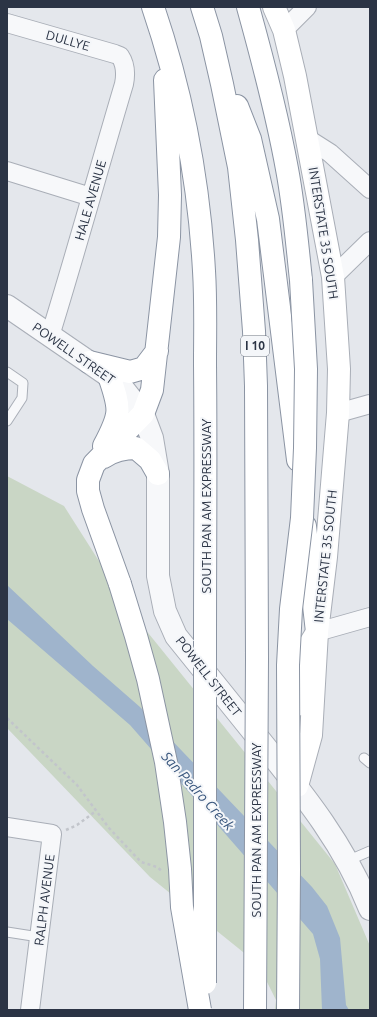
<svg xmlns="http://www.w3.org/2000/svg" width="377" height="1017" viewBox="0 0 377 1017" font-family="Ubuntu,sans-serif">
  <rect width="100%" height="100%" fill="#e4e7ec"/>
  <path fill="#c9d6c5" d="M7,476l57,30 68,107 203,251 35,82v64h-95l1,-10 -18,-36 -108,-87 -143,-149z"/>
  <path fill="#9fb4cc" d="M7,585l86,81 47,41 172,180 15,19 13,32 6,67 3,5h-27l-2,-51 -7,-25 -183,-209 -123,-106z"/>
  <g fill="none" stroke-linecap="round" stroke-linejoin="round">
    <g stroke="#a9aeb7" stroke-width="11">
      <path id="service" d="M7,372l16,11 -1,15 -15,23
        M364,758l6,5
        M347,861l23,-10
        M7,932l32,5"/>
    </g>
    <g stroke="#a9aeb7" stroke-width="20">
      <path id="minor" d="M7,23l108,31 5,2c6,9 6,18 4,28 -25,84 -48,168 -74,252
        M284,30l23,-23
        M308,139l22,14 40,36
        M7,171l84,26
        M333,277l37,-36
        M338,413l32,-9
        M317,632l53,-15
        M7,827l45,7 -22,176"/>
    </g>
    <g stroke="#a9aeb7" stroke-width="24">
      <path id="tertiary" d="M7,306l102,70 12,10 22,28 9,24 6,36v102l7,35 11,25c29,36 58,72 87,108 42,52 82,102 107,165"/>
    </g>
    <g stroke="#a9aeb7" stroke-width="24">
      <path id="secondary" d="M274,7l10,23 11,46 38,201 6,92 -1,44 -12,144 -9,75 -6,103 -14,51
        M297,705l3,-45 16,-26"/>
    </g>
    <g stroke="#8b94a3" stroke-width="24">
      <path id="motorway" d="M153,7c29,85 46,175 51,264 2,31 1,62 1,93 1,92 0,185 0,277
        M202,7l9,29 11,48 17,83 8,73 7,91 2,55 1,273
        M248,7c15,54 29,107 39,162 7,37 10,74 14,111
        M237,106l13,33 18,80 30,241
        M89,362l41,10 14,-4 13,-17
        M104,446c17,-32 17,-36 5,-70
        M104,457c10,-7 20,-9 32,-9l14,12 8,14
        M305,526l12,106
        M120,584l-27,-75 -5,-18v-11l6,-16 49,-50 9,-24 17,-153 1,-42 -5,-115"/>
    </g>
    <path stroke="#c2c5cb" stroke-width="2.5" stroke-dasharray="3 3" stroke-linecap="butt" d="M7,718l70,67 32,43 32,34 16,5 6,5
      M66,830l11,-5 19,-14"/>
    <use href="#service" stroke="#f7f8fa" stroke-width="9"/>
    <use href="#minor" stroke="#f7f8fa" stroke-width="18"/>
    <use href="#tertiary" stroke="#f7f8fa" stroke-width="22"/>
    <use href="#secondary" stroke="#fff" stroke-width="22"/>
    <use href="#motorway" stroke="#fff" stroke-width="22"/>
    <g stroke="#8b94a3" stroke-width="24" stroke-linecap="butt">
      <path id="motorway-bridge" d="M120,584l16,52 12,43 18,83 9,60 5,47 2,38 18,103
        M205,983v-342
        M255,1010l2,-351
        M288,1010l1,-141 -1,-204 3,-56 11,-91 3,-70 1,-79 -5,-89"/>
    </g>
    <use href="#motorway-bridge" stroke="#fff" stroke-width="22"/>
  </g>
  <g text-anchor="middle" stroke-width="4" stroke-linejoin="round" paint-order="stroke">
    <rect fill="#f4f6f9" stroke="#676e7b" stroke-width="1" x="241" y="336" width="28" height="20" rx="3"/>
    <g font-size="12" font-weight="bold" fill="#2b3445">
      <text x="255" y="350">I 10</text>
    </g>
    <g font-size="13" fill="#2b3445" stroke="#f4f6f9">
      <text transform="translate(68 40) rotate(16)" y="5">DULLYE</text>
      <text transform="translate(90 200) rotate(-74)" y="5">HALE AVENUE</text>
      <text transform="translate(324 233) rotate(81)" y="5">INTERSTATE 35 SOUTH</text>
      <text transform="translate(74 353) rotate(35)" y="5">POWELL STREET</text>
      <text transform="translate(206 506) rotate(-90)" y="5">SOUTH PAN AM EXPRESSWAY</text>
      <text transform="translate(325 556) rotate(-84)" y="5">INTERSTATE 35 SOUTH</text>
      <text transform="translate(209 676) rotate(52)" y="5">POWELL STREET</text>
      <text transform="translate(256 830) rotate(-90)" y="5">SOUTH PAN AM EXPRESSWAY</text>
      <text transform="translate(44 900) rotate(-83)" y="5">RALPH AVENUE</text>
    </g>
    <g font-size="14" font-style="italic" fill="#34527a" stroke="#f4f6f9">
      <text transform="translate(198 791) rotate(48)" y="5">San Pedro Creek</text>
    </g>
  </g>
  <rect width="377" height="1017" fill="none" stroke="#2b3445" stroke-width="16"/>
</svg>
